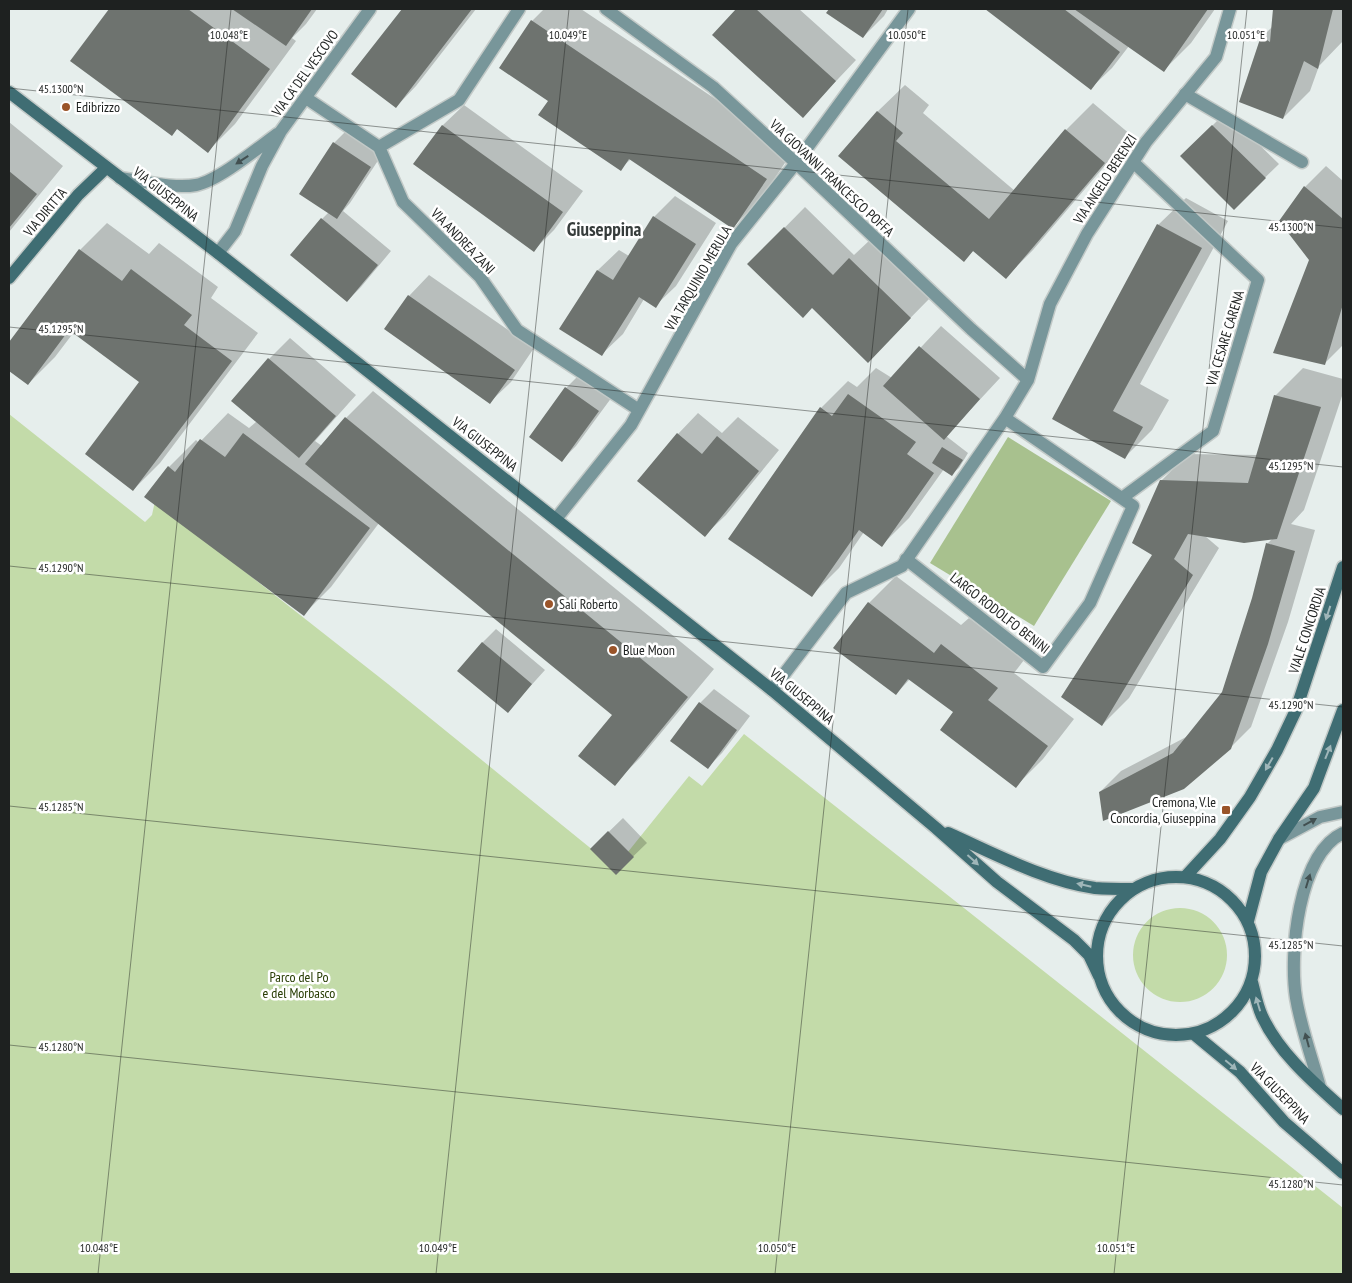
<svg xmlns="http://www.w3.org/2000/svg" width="1352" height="1283" viewBox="0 0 1352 1283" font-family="'PT Sans Narrow',sans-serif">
  <rect width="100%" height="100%" fill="#e6eeec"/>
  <path fill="#c3dba9" d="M9,414l136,108 7,-7 3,-14 233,183 227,184 74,-92 13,10 42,-52 599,474v66h-1334z
    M1133 955a47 47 0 1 1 94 0a47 47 0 1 1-94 0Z"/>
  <path fill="#a8c18e" d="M1008,437l103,64 -77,125 -104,-63z"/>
  <path fill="#0003" d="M111,9h206l-11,15 -14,14 4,3 -61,83 -27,27 -30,-23 -6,6 -100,-73z
    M403,9h73l-60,77 -20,21 -43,-33z
    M544,9h37l212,142 -33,49 -27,27 -102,-68 -11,10 -70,-69 -18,-79z
    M738,9h61l57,51 -53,56 -89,-81z
    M830,9h58l-4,7 -21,21 -35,-24z
    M987,9h228l-24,34 -27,27 -35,-24 -17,22 -21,20z
    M1274,9h69v32l-24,25 -9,25 -27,27 -21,-81 10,-10z
    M905,85l24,20 -6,8 92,78 51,-61 27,-27 38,32 -98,115 -27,27 -32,-27 -10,10 -87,-148z
    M464,105l119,86 -29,39 -20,20 -119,-86 28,-39z
    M1226,112l53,52 -45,44 -52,-52z
    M9,122l54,44 -54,66z
    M348,129l35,24 -33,50 -7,8 48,40 -30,36 -14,14 -25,-82 7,-7 5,-69z
    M1326,166l17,15v164l-18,18 -15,-104 -29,-38 24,-34z
    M675,196l41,27 -40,63 -21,20 -11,-7 -21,35 -21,20 -41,-25 37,-59 21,-20 10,6 25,-39z
    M1186,198l42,23 -88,163 29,16 -17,30 -27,27 -71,-38 104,-194z
    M805,207l49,48 17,-16 60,58 -63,64 -55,-54 -64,-43z
    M107,223l42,31 10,-11 59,44 -7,11 47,35 -98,130 -27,27 8,-108 -67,-50 -19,25 -27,27 -19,-15v-25l71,-94z
    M429,275l105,73 -23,34 -21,20 -81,-106z
    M941,326l59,52 -54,58 22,17 -9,15 -7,6 -8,-5 -35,49 -27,27 -18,-13 -25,36 -27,27 9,-187 27,-27 9,6 19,-19 16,10z
    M290,338l66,57 -41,46 7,5 24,-28 27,-27 341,278 -73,88 -27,27v-69l-235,-192 -48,64 -27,27 -135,-147 27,-27 3,3 29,-30 21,15 8,-7 -24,-21 36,-41z
    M1303,368l40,11v14l-39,117 -13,14 24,6 -27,92 -37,105 -21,21 -130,44 21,-21 67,-35 35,-43 30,-95 14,-54 6,-6 -68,-2 14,12 -90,150 -27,27 52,-171 7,-73 27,-27 69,1 18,-59z
    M580,374l32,23 -36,49 -14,14 -32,-23 36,-49z
    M698,413l24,20 16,-16 41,33 -53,65 -21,20 -27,-101z
    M896,576l65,49 8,-7 55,42 -10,13 60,46 -31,40 -27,27 -62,-74 -44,-33 -14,15 -61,-46 34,-45z
    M496,629l49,41 -37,41 -26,-68z
    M714,689l36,27 -28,37 -14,14 -8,-64z
    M623,818l24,25 -31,30 -25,-24z"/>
  <path fill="#6e736f" d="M109,9h79l82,60 -62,84 -31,-24 -5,7 -102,-75z
    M232,9h80l-26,37z
    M402,9h70l-76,99 -45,-34z
    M736,9h20l80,72 -33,37 -91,-83z
    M829,9h54l-20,29 -37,-25z
    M985,9h79l56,43 -29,38z
    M1074,9h134l-44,63z
    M1273,9h60l-15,60 -14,-8 -21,58 -44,-17 22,-66 9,6z
    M531,20l236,159 -34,50 -104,-70 -8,12 -83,-56 10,-14 -49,-33z
    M877,111l26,22 -7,8 93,78 76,-90 40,34 -99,116 -33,-28 -9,11 -126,-106z
    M442,125l121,87 -29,40 -121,-88z
    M1212,125l54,53 -32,32 -54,-54z
    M333,142l38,25 -34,52 -38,-25z
    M9,171l28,23 -28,34z
    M1304,186l39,33v85l-18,61 -52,-12 36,-93 -30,-39z
    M653,216l43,28 -40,64 -17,-11 -37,59 -43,-27 38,-59 16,10z
    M321,218l57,47 -31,37 -57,-47z
    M1157,224l45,24 -89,163 30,16 -18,32 -73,-40z
    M784,227l49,48 16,-17 62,60 -43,45 -56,-55 -9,10 -56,-54z
    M79,249l43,32 9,-12 61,46 -8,10 48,36 -99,130 -48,-37 54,-72 -70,-52 -41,55 -19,-14v-29z
    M408,295l107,75 -25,34 -106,-75z
    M919,346l61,53 -36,41 -61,-54z
    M268,358l68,58 -37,42 -68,-57z
    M565,387l34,24 -37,51 -33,-25z
    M848,394l68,48 -9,12 27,19 -52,74 -23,-17 -47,67 -84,-58 92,-132 12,9z
    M1274,395l47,12 -44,132 -33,4 -56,-9 -14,25 19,16 -91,151 -41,-29 91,-142 -20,-12 28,-63 88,3z
    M345,417l343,280 -73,89 -37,-30 34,-41 -307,-251z
    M243,433l127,95 -66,88 -160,-119 24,-31 7,6 25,-33 25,18z
    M677,433l25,21 15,-18 42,35 -54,66 -68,-56z
    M942,447l21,13 -11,16 -20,-13z
    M1266,543l29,8 -27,93 -37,105 -47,40 -81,32 -4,-29 74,-39 49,-61 30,-94z
    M868,602l66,51 7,-9 57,44 -10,12 60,46 -32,42 -76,-58 13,-18 -45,-33 -12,16 -63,-47z
    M482,642l50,42 -24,29 -51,-42z
    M699,702l38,28 -29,39 -38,-28z
    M608,831l26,26 -18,18 -26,-26z"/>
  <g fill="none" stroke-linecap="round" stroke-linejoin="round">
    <g stroke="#c2c9c7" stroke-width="15">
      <path id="lane" d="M1185,94l117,68
        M1279,839l41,-22 23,-5
        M1320,1087c-8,-29 -19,-59 -24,-89 -7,-44 2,-144 47,-165"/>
    </g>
    <g stroke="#c2c9c7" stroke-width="15">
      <path id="street" d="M606,9l107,78 83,76 175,166 57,51
        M306,98l73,49 24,55 77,75 37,53 122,80
        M379,147l80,-47 60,-91
        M120,178c23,3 54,11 76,7 22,-4 62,-37 81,-51
        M218,253l17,-22 27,-65 19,-35 89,-122
        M1122,498l91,-67 45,-151 -125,-118
        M556,519l75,-94 100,-181 65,-81 113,-154
        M906,559l137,108 47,-64 43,-97 -128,-88
        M772,690l74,-97 56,-27 103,-148 23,-38 22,-76 37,-70 59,-92 70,-85 14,-48"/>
    </g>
    <g stroke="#c2c9c7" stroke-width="15">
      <path id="secondary" d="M9,92l209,161 554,437 164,138 61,54 77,58 15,15 10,21
        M9,278l69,-83 28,-27
        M948,833c45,20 97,48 147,55 12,1 25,1 38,1
        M1185,877l35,-38 30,-42 27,-47 19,-40 47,-143
        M1097 956a79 79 0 1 1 158 0a79 79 0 1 1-158 0Z
        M1248,921l13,-49 18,-33 35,-51 29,-78
        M1252,982c3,11 5,23 10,34 17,37 51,66 81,93
        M1194,1034l46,38 44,50 59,51"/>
    </g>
    <use href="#lane" stroke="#78969a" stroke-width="12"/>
    <use href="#street" stroke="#78969a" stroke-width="12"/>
    <use href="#secondary" stroke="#3f6d73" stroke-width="12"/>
  </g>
  <defs><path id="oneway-solid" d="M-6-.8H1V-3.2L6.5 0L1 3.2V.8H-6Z" transform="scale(1.25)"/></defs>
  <g fill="#425051">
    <use href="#oneway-solid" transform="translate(242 160) rotate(147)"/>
    <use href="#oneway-solid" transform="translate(1310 822) rotate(-29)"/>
    <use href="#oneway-solid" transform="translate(1308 881) rotate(-73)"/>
    <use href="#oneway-solid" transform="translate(1307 1040) rotate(-105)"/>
  </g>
  <g fill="#9fb6b9">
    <use href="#oneway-solid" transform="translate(1328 613) rotate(108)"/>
    <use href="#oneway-solid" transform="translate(1328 752) rotate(-68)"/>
    <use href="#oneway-solid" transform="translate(1269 764) rotate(120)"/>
    <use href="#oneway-solid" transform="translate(973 860) rotate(42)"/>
    <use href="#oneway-solid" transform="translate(1084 885) rotate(-167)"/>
    <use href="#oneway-solid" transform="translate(1258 1004) rotate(-107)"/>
    <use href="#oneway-solid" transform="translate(1231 1065) rotate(40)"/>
  </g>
  <path fill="none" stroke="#1e2120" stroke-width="1" stroke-opacity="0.45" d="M9,88l1334,140M9,327l1334,140M9,566l1334,141M9,806l1334,140M9,1045l1334,140M98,1274l133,-1265M436,1274l133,-1265M775,1274l133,-1265M1114,1274l133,-1265"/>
  <g fill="#9a5429" stroke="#fff" stroke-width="2">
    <circle cx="66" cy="107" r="5"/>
    <circle cx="549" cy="604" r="5"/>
    <circle cx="613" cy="650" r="5"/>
    <rect x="1221" y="805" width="10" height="10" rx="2.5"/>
  </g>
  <g text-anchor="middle" stroke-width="5" stroke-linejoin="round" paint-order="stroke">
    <g font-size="14" fill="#1e2120" stroke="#fff">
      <text transform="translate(305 73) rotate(-54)" y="5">VIA CA' DEL VESCOVO</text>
      <text transform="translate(832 178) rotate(43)" y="5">VIA GIOVANNI FRANCESCO POFFA</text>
      <text transform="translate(1105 179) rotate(-57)" y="5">VIA ANGELO BERENZI</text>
      <text transform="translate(166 194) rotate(38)" y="5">VIA GIUSEPPINA</text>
      <text transform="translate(45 212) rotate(-50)" y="5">VIA DIRITTA</text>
      <text transform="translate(463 241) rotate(46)" y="5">VIA ANDREA ZANI</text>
      <text transform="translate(698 278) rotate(-60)" y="5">VIA TARQUINIO MERULA</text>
      <text transform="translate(1225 338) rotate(-73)" y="5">VIA CESARE CARENA</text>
      <text transform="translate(485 444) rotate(38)" y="5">VIA GIUSEPPINA</text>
      <text transform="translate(1000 613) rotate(38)" y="5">LARGO RODOLFO BENINI</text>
      <text transform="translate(1307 630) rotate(-72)" y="5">VIALE CONCORDIA</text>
      <text transform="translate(802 696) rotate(40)" y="5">VIA GIUSEPPINA</text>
      <text transform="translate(1280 1093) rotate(46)" y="5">VIA GIUSEPPINA</text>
    </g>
    <g font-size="14" fill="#1e2120" stroke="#fff" text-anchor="start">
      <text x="76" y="112">Edibrizzo</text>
      <text x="559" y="609">Sali Roberto</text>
      <text x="623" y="655">Blue Moon</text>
      <text x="1216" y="807" text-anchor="end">Cremona, V.le<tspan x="1216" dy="16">Concordia, Giuseppina</tspan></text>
    </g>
    <g font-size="14" fill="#283d04" stroke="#fff">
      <text x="299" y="982">Parco del Po<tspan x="299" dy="16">e del Morbasco</tspan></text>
    </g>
    <g font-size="19" font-weight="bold" fill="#363c3b" stroke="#fff">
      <text x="604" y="236">Giuseppina</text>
    </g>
  </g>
  <g font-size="12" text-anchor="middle" fill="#1e2120" stroke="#fff" stroke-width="5" stroke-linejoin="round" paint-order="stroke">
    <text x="229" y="39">10.048°E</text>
    <text x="568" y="39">10.049°E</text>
    <text x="907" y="39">10.050°E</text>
    <text x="1246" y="39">10.051°E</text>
    <text x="61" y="93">45.1300°N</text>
    <text x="1291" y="231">45.1300°N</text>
    <text x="61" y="333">45.1295°N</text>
    <text x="1291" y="470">45.1295°N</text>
    <text x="61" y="572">45.1290°N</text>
    <text x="1291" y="709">45.1290°N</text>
    <text x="61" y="811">45.1285°N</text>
    <text x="1291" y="949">45.1285°N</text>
    <text x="61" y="1051">45.1280°N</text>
    <text x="1291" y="1188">45.1280°N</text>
    <text x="99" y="1252">10.048°E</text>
    <text x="438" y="1252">10.049°E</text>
    <text x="777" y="1252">10.050°E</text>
    <text x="1116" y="1252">10.051°E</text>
  </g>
  <rect width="1352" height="1283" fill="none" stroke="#1e2120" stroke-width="20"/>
</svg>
